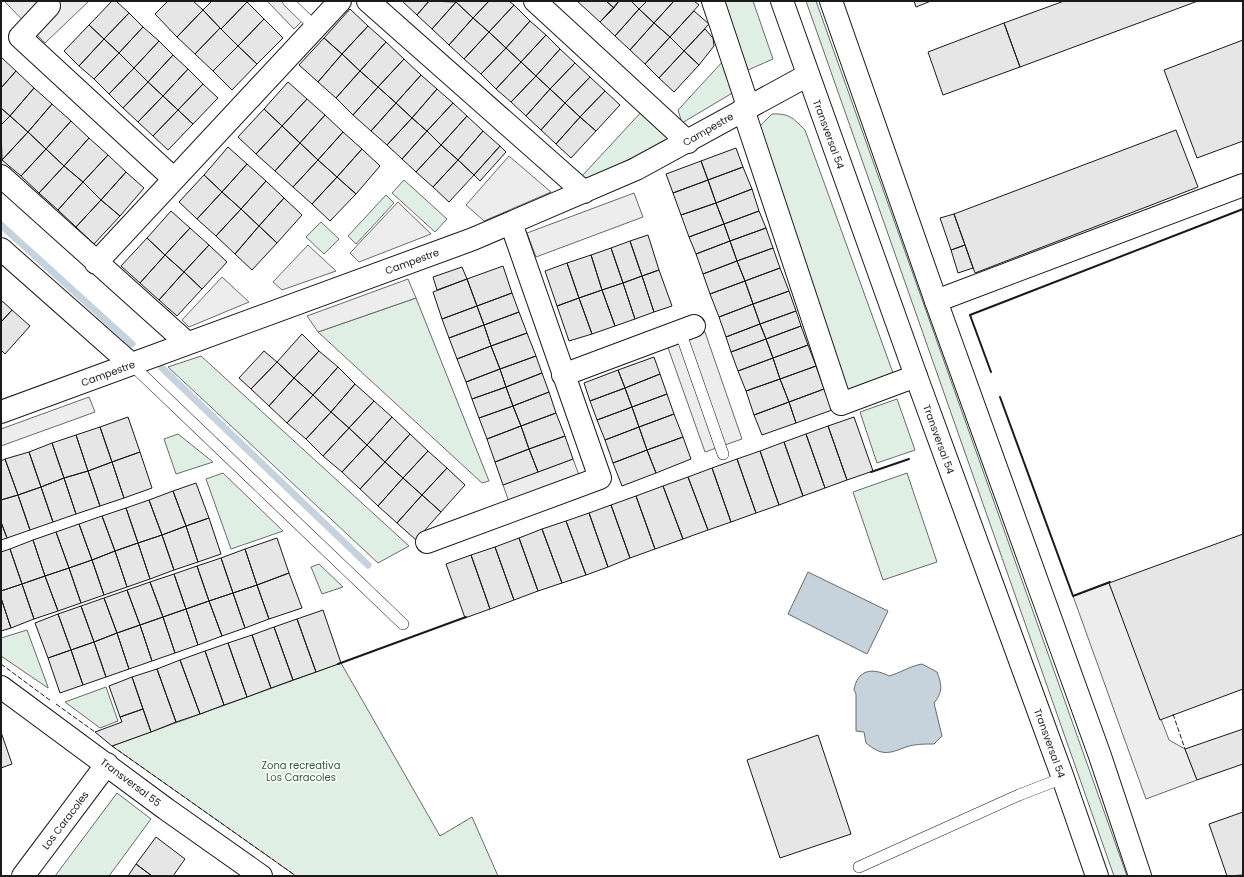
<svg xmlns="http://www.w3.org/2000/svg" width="1244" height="877" viewBox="0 0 1244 877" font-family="Poppins,sans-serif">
  <rect width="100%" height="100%" fill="#fff"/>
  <path fill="#e0efe3" stroke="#6a6a6a" d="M722,1h31l20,58 -25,11z
    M806,1h10l311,875h-13z
    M725,59l9,33 -52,31 -4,-13z
    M644,109l28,27 -85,46 -5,-6z
    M772,114c17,-1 21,4 33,16l88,243 -46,19 -87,-266z
    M404,180l43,39 -12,13 -43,-39z
    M386,195l8,8 -38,41 -8,-8z
    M321,222l18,17 -15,15 -18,-17z
    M416,298l73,183 -7,2 -164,-151z
    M201,356l208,190 -31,17 -210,-196z
    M897,399l18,51 -38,13 -17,-51z
    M178,434l35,28 -37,12 -12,-35z
    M223,473l60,58 -52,18 -25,-70z
    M907,473l30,89 -54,18 -30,-88z
    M319,564l24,23 -21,7 -11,-27z
    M27,630l21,57v1l-47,-32v-18z
    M341,663l99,173 32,-19 26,59h-202l-184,-130z
    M106,687l12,34 -18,7 -35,-26z
    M117,793l34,26 -42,57h-54z"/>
  <path fill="#ededed" stroke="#6a6a6a" d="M4,1h85l-44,42z
    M267,1h18l18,19 -9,9z
    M509,156l42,36 -67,29 -18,-16z
    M634,193l9,24 -107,40 -9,-24z
    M398,202l33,32 -72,28 -9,-9z
    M308,245l28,26 -54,19 -9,-8z
    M222,277l27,25 -60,25 -7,-7z
    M408,279l8,19 -98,34 -11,-16z
    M705,332l37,107 -37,13 -38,-107z
    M89,397l6,15 -94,34v-17z
    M573,459l6,16 -70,27 -6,-17z
    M1109,583l60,157 16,9 12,31 -51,19 -73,-203z"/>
  <path fill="#c6d2dc" stroke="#6a6a6a" d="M808,572l80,39 -21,43 -79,-40z
    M922,664l15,8c5,13 6,20 -3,31l8,33 -8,8c-10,0 -19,0 -28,3 -18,7 -24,9 -40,-4l-2,-11 -8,-1v-37l-2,-4c3,-20 18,-23 35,-14 11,-3 21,-10 33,-12z"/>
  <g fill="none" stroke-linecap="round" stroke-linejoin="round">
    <path stroke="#c6d2dc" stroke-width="7" d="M1,225l131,119
      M162,368l206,197"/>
  </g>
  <path fill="#e6e6e6" stroke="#1a1a1a" d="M112,1h4l13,12 -25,26 -15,-14z
    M168,1h25l10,9 -26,27 -22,-23z
    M212,1h33l2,1 -26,27 -18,-19z
    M402,1h27l-12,14z
    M429,1l27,1 -24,27 -15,-14z
    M457,1h32l-16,17 -17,-16z
    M489,1h20l5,4 -25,27 -16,-14z
    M577,1h29l8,7 -14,14z
    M606,1h13l-5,7z
    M619,1h12l8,8 -24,27 -15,-14z
    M631,1h16l-8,8z
    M647,1h27l-20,22 -15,-14z
    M674,1h20l5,4 -29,32 -16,-14z
    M914,1h17l-15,6z
    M1064,1h134l-178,66 -16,-44z
    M247,2l17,17 -26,27 -17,-17z
    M456,2l17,16 -24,27 -17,-16z
    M514,5l16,16 -24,27 -17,-16z
    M350,9l18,17 -26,28 -18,-16z
    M639,9l15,14 -24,27 -15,-14z
    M203,10l17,18 -25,26 -18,-17z
    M694,11l15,13 -25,27 -14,-14z
    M129,13l14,14 -24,26 -15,-14z
    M473,18l16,14 -25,27 -15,-14z
    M264,19l19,19 -26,26 -19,-18z
    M530,21l16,14 -25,27 -15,-14z
    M654,23l16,14 -25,27 -15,-14z
    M1004,23l16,44 -77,28 -15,-43z
    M89,25l15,14 -25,27 -15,-15z
    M368,26l18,16 -26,29 -18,-17z
    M143,27l16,14 -25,27 -15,-15z
    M220,28l18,18 -25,25 -18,-17z
    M705,29l8,9 1,8 -15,19 -15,-14z
    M489,32l17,16 -25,26 -17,-15z
    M546,35l14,14 -24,27 -15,-14z
    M670,37l14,14 -25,27 -14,-14z
    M324,38l18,16 -24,28 -19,-17z
    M104,39l15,14 -25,26 -15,-13z
    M1243,40v101l-46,17 -33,-88z
    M159,41l14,14 -25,27 -14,-14z
    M386,42l18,17 -26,28 -18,-16z
    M238,46l19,18 -25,26 -19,-19z
    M506,48l15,14 -25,27 -15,-15z
    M560,49l15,14 -25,26 -14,-13z
    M684,51l15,14 -25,27 -15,-14z
    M119,53l15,15 -25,26 -15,-15z
    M342,54l18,17 -24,27 -18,-16z
    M173,55l15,14 -25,27 -15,-14z
    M1,57l15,14 -15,17z
    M404,59l17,16 -25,28 -18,-16z
    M521,62l15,14 -25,26 -15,-13z
    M575,63l15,14 -25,26 -15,-14z
    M134,68l14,14 -25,26 -14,-14z
    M188,69l15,15 -25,26 -15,-14z
    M16,71l18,17 -24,28 -9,-8v-20z
    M360,71l18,16 -25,28 -17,-17z
    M421,75l16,14 -25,29 -16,-15z
    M536,76l14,13 -24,27 -15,-14z
    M590,77l15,14 -25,26 -15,-14z
    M148,82l15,14 -25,26 -15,-14z
    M288,82l19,17 -25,27 -18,-17z
    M203,84l15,14 -25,26 -15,-14z
    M378,87l18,16 -25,28 -18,-16z
    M34,88l18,16 -24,28 -18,-16z
    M437,89l16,14 -26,28 -15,-13z
    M550,89l15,14 -24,27 -15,-14z
    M605,91l15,14 -24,26 -16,-14z
    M163,96l15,14 -25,26 -15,-14z
    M307,99l18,16 -25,28 -18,-17z
    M396,103l16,15 -25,27 -16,-14z
    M453,103l14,13 -26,29 -14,-14z
    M565,103l15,14 -24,27 -15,-14z
    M52,104l19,17 -25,28 -18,-17z
    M1,108l9,8 -9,9z
    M264,109l18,17 -26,28 -18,-17z
    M178,110l15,14 -25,26 -15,-14z
    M325,115l18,17 -25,28 -18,-17z
    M10,116l18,16 -26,28 -1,-35z
    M467,116l16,15 -25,29 -17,-15z
    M580,117l16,14 -25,27 -15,-14z
    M412,118l15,13 -25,28 -15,-14z
    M71,121l18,17 -25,28 -18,-17z
    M282,126l18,17 -25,28 -19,-17z
    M1176,130l22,57 -223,86 -21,-59z
    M427,131l14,14 -25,27 -14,-13z
    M483,131l17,15 -26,29 -16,-15z
    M28,132l18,17 -25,27 -19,-16z
    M343,132l19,17 -25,28 -19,-17z
    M89,138l19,17 -25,27 -19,-16z
    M300,143l18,17 -25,27 -18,-16z
    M441,145l17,15 -25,27 -17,-15z
    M500,146l6,6 -26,29 -6,-6z
    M228,147l19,17 -25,28 -18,-17z
    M736,148l7,19 -35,13 -7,-19z
    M46,149l18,17 -25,27 -18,-17z
    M362,149l18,17 -24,28 -19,-17z
    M108,155l18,17 -25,28 -18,-18z
    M318,160l19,17 -25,27 -19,-17z
    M458,160l16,15 -25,27 -16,-15z
    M701,161l7,19 -35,13 -7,-19z
    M247,164l19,17 -25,28 -19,-17z
    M64,166l19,16 -25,28 -19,-17z
    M743,167l9,22 -36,14 -8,-23z
    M126,172l18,16 -24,28 -19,-16z
    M204,175l18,17 -25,27 -18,-17z
    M337,177l19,17 -26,27 -18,-17z
    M708,180l8,23 -35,12 -8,-22z
    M266,181l18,17 -25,28 -18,-17z
    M83,182l18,18 -25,27 -18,-17z
    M752,189l7,22 -35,13 -8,-21z
    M222,192l19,17 -25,27 -19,-17z
    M284,198l18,17 -25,28 -18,-17z
    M101,200l19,16 -26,28 -18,-17z
    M716,203l8,21 -35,13 -8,-22z
    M241,209l18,17 -24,28 -19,-18z
    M171,211l19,17 -25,27 -18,-17z
    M759,211l7,17 -36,13 -6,-17z
    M954,214l11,31 -14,5 -11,-32z
    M724,224l6,17 -34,13 -7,-17z
    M259,226l18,17 -25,27 -17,-16z
    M190,228l19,17 -25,27 -19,-17z
    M766,228l7,20 -36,13 -7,-20z
    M648,235l11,35 -17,6 -12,-35z
    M147,238l18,17 -25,28 -19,-17z
    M630,241l12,35 -19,7 -12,-35z
    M730,241l7,20 -34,13 -7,-20z
    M209,245l18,17 -25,27 -18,-17z
    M965,245l8,23 -15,5 -7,-23z
    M611,248l12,35 -21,7 -11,-35z
    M773,248l7,20 -35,13 -8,-20z
    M165,255l19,17 -25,28 -19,-17z
    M591,255l11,35 -23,8 -12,-35z
    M737,261l8,20 -35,13 -7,-20z
    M567,263l12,35 -22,8 -12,-35z
    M503,266l9,27 -35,13 -10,-27z
    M462,267l5,12 -30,11 -4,-13z
    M780,268l9,23 -36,13 -8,-23z
    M659,270l13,36 -18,6 -12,-36z
    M184,272l18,17 -25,27 -18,-16z
    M642,276l12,36 -19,7 -12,-36z
    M467,279l10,27 -35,13 -9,-27z
    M745,281l8,23 -34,13 -9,-23z
    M623,283l12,36 -20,7 -13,-36z
    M602,290l13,36 -23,8 -13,-36z
    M789,291l7,20 -36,13 -7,-20z
    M512,293l7,19 -35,13 -7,-19z
    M579,298l13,36 -23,7 -12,-35z
    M1,300l11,10 -11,12z
    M753,304l7,20 -34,13 -7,-20z
    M477,306l7,19 -35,13 -7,-19z
    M12,310l18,16 -25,28 -4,-4v-28z
    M796,311l5,15 -35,13 -6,-15z
    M519,312l8,21 -36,13 -7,-21z
    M760,324l6,15 -35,13 -5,-15z
    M484,325l7,21 -34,13 -8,-21z
    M801,326l7,19 -35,13 -7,-19z
    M527,333l9,23 -36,13 -9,-23z
    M302,334l17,17 -25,27 -17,-16z
    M766,339l7,19 -35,13 -7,-19z
    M808,345l8,21 -36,13 -7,-21z
    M491,346l9,23 -34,13 -9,-23z
    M264,351l13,11 -26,27 -12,-11z
    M319,351l19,16 -25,28 -19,-17z
    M536,356l6,17 -36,14 -6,-18z
    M654,357l6,17 -35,14 -7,-18z
    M773,358l7,21 -34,12 -8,-20z
    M277,362l17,16 -25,28 -18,-17z
    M816,366l8,23 -35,13 -9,-23z
    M338,367l17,17 -24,28 -18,-17z
    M500,369l6,18 -34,12 -6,-17z
    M618,370l7,18 -35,13 -6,-18z
    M542,373l7,19 -36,14 -7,-19z
    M660,374l7,20 -35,13 -7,-19z
    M294,378l19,17 -26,28 -18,-17z
    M780,379l9,23 -35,13 -8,-24z
    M355,384l19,17 -25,27 -18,-16z
    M506,387l7,19 -34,12 -7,-19z
    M625,388l7,19 -35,13 -7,-19z
    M824,389l8,21 -36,13 -7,-21z
    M549,392l7,21 -35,13 -8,-20z
    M667,394l7,20 -35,13 -7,-20z
    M313,395l18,17 -25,27 -19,-16z
    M374,401l18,16 -25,28 -18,-17z
    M789,402l7,21 -34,12 -8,-20z
    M513,406l8,20 -34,13 -8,-21z
    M632,407l7,20 -34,13 -8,-20z
    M331,412l18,16 -26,28 -17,-17z
    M556,413l9,23 -36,13 -8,-23z
    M674,414l9,23 -36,13 -8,-23z
    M128,417l12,35 -28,10 -12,-35z
    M392,417l18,17 -25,28 -18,-17z
    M854,417l19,54 -26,9 -19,-54z
    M521,426l8,23 -34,13 -8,-23z
    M828,426l19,54 -22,8 -19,-54z
    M100,427l12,35 -24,9 -12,-36z
    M639,427l8,23 -34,13 -8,-23z
    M349,428l18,17 -25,27 -19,-16z
    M410,434l18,17 -25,27 -18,-16z
    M806,434l19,54 -22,8 -19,-54z
    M76,435l12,36 -24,7 -12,-35z
    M565,436l8,23 -35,13 -9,-23z
    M683,437l8,22 -35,14 -9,-23z
    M784,442l19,54 -24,9 -19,-54z
    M52,443l12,35 -23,9 -12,-35z
    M367,445l18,17 -25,27 -18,-17z
    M529,449l9,23 -35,13 -8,-23z
    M647,450l9,23 -34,13 -9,-23z
    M428,451l19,17 -25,27 -19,-17z
    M760,451l19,54 -23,8 -19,-54z
    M29,452l12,35 -23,8 -13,-36z
    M140,452l12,36 -28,10 -12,-36z
    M5,459l13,36 -17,5v-39z
    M737,459l19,54 -25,9 -19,-54z
    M112,462l12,36 -24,8 -12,-35z
    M385,462l18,16 -25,28 -18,-17z
    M447,468l18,17 -24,27 -19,-17z
    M712,468l19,54 -23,8 -20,-53z
    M88,471l12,35 -24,8 -12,-36z
    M688,477l20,53 -25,9 -20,-53z
    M64,478l12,36 -23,8 -12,-35z
    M403,478l19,17 -25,28 -19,-17z
    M196,483l13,35 -23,8 -13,-35z
    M663,486l20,53 -28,10 -19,-53z
    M41,487l12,35 -23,8 -12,-35z
    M173,491l13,35 -24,9 -13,-35z
    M18,495l12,35 -23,8 -6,-16v-22z
    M422,495l19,17 -25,28 -19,-17z
    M636,496l19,53 -25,9 -19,-53z
    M149,500l13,35 -24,8 -12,-35z
    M611,505l19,53 -22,9 -19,-54z
    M126,508l12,35 -23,8 -13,-35z
    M589,513l19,54 -22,8 -20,-54z
    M102,516l13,35 -23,9 -13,-36z
    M209,518l12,36 -23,8 -12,-36z
    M566,521l20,54 -24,8 -20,-54z
    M1,522l6,16 -6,2z
    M79,524l13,36 -23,8 -13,-36z
    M186,526l12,36 -24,8 -12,-35z
    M542,529l20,54 -24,8 -19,-53z
    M56,532l13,36 -24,8 -12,-36z
    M1243,534v155l-83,31 -51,-137z
    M162,535l12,35 -24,9 -12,-36z
    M277,538l12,35 -32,12 -12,-36z
    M519,538l19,53 -24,9 -19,-53z
    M33,540l12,36 -23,8 -12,-35z
    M138,543l12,36 -23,8 -12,-36z
    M495,547l19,53 -24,9 -19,-54z
    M10,549l12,35 -21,7v-39z
    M245,549l12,36 -24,8 -12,-35z
    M115,551l12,36 -23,8 -12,-35z
    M471,555l19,54 -25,9 -19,-54z
    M221,558l12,35 -24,8 -12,-35z
    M92,560l12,35 -23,8 -12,-35z
    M197,566l12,35 -23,8 -12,-35z
    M69,568l12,35 -23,8 -13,-35z
    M289,573l13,35 -33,11 -12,-34z
    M174,574l12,35 -23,8 -13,-35z
    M45,576l13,35 -24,8 -12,-35z
    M150,582l13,35 -23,8 -13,-35z
    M22,584l12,35 -23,9 -10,-30v-7z
    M257,585l12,34 -24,9 -12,-35z
    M127,590l13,35 -23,8 -13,-35z
    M233,593l12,35 -23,8 -13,-35z
    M1,598l10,30 -10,3z
    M104,598l13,35 -23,9 -13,-36z
    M209,601l13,35 -24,9 -12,-36z
    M81,606l13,36 -23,8 -13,-36z
    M186,609l12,36 -23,8 -12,-36z
    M323,610l18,53 -25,9 -19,-53z
    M58,614l13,36 -23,8 -13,-35z
    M163,617l12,36 -23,8 -12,-36z
    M297,619l19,53 -23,8 -19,-53z
    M140,625l12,36 -23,8 -12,-36z
    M274,627l19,53 -22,8 -19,-53z
    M117,633l12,36 -23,8 -12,-35z
    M252,635l19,53 -24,9 -19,-54z
    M94,642l12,35 -23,8 -12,-35z
    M228,643l19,54 -23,8 -19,-54z
    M71,650l12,35 -23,8 -12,-35z
    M205,651l19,54 -24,9 -20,-54z
    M180,660l20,54 -24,8 -19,-53z
    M157,669l19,53 -25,10 -19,-55z
    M132,677l11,32 -23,8 -11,-31z
    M143,709l8,23 -39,14 -17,-14 27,-10 -2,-5z
    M1243,729v35l-46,16 -12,-31z
    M1,732l11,32 -11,4z
    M818,735l33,99 -71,24 -33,-98z
    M1243,812v63l-16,1 -18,-52z
    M156,837l29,22 -12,17h-21l-16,-12z
    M136,864l16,12h-24z"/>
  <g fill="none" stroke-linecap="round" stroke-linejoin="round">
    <g stroke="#1a1a1a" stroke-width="12">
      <path id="lane" d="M288,1l27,26
        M680,331l43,123
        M131,364l272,260
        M859,867l160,-72 44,-17"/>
    </g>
    <g stroke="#1a1a1a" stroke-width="24">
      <path id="street" d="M368,1l216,191
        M535,1l153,141
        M713,1l35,105
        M49,6l-29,31 154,142
        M743,109l98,295 75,-28
        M1,176l186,167
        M1,249l130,115
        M96,263l244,-262
        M936,301l307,-116
        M563,375l131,-49
        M1,412l472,-173 163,-70 172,-94
        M427,542l173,-64 -89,-255
        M1,687l165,122 95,67
        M23,876l84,-112"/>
    </g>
    <g stroke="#1a1a1a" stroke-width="24">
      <path id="primary" d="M782,1l134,375 147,402 34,98
        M831,1l105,300 164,455 40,120"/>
    </g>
    <use href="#lane" stroke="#fff" stroke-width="11"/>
    <use href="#street" stroke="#fff" stroke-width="22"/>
    <use href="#primary" stroke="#fff" stroke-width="22"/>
    <path stroke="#1a1a1a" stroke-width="1" stroke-dasharray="5 2" stroke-linecap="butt" d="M1,664l50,37
      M56,704l39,28
      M1173,714l12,35
      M112,746l184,130"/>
    <path stroke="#1a1a1a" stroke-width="2" d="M991,372l-21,-57 273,-106
      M1000,397l73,199 37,-14
      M871,472l38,-13
      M338,664l128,-47"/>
  </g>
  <g text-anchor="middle" stroke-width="3" stroke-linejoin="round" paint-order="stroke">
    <g font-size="10" fill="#1a1a1a" stroke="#fff">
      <text transform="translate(708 129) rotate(-30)" y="4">Campestre</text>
      <text transform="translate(829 134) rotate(70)" y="4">Transversal 54</text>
      <text transform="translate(412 261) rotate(-20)" y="4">Campestre</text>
      <text transform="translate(108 373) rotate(-20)" y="4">Campestre</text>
      <text transform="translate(939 439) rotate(70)" y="4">Transversal 54</text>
      <text transform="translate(1050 743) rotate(70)" y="4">Transversal 54</text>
      <text transform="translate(131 782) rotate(37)" y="4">Transversal 55</text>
      <text transform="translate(65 820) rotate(-53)" y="4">Los Caracoles</text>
    </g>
    <g font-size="10" fill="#2b5a34" stroke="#fff">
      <text x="301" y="769">Zona recreativa<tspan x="301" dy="12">Los Caracoles</tspan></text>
    </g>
  </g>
  <rect width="1244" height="877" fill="none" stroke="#1a1a1a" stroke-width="4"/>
</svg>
